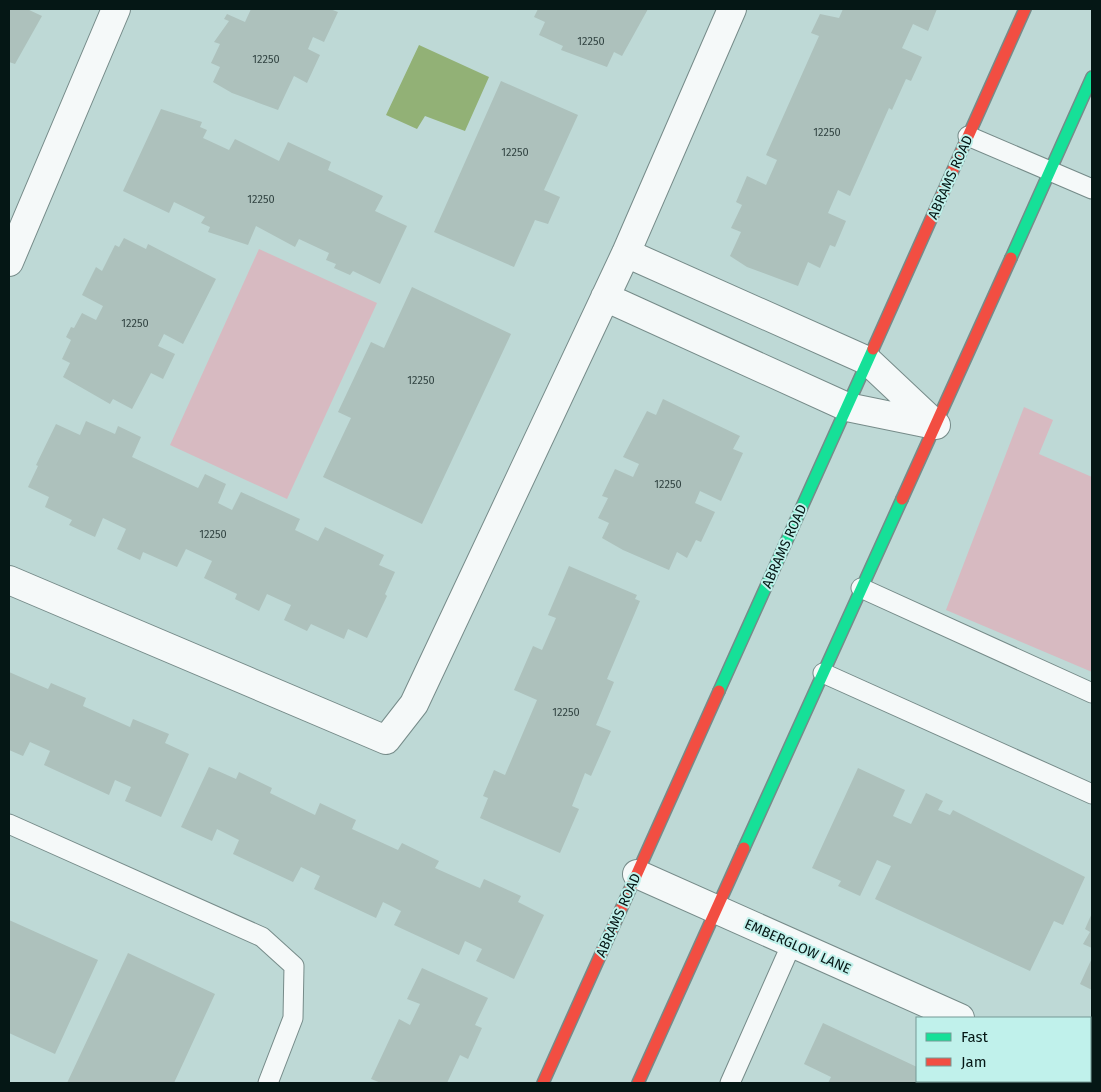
<svg xmlns="http://www.w3.org/2000/svg" width="1101" height="1092" viewBox="0 0 1101 1092" font-family="'Fira Sans',sans-serif">
  <rect width="100%" height="100%" fill="#bed9d6"/>
  <path fill="#d7bac1" d="M259,249l118,54 -90,196 -117,-54z
    M1024,407l29,13 -14,34 53,23v195l-146,-62z"/>
  <path fill="#92b176" d="M419,45l70,32 -24,54 -40,-15 -8,13 -31,-14z"/>
  <path fill="#adc1bc" d="M9,9h18l15,7 -27,48 -6,-2z
    M251,9h79l8,3 -14,30 -11,-5 -5,12 12,6 -13,28 -13,-7 -16,34 -46,-17 -19,-11 7,-15 -9,-4 9,-19 -6,-2 15,-21 -5,-2 3,-5 18,8z
    M538,9h110l-26,47 -8,-4 -7,15 -46,-17 2,-4 -24,-11 6,-13 -11,-5z
    M843,9h94l-9,22 -15,-7 -11,24 20,9 -11,24 -5,-2 -14,31 -3,-2 -39,88 -12,-6 -10,23 18,8 -11,26 -5,-2 -10,23 -12,-6 -10,24 -51,-19 -17,-11 11,-24 -10,-4 11,-23 -6,-3 11,-26 19,9 11,-25 -11,-5 53,-119 -8,-3 9,-19 19,4z
    M501,81l77,34 -34,75 16,7 -12,27 -13,-4 -21,47 -80,-35z
    M161,109l41,13 -2,5 7,3 -4,8 26,12 6,-11 44,22 9,-19 43,20 -3,8 55,26 -8,15 32,15 -27,58 -27,-13 -3,4 -16,-7 2,-4 -10,-4 3,-7 -30,-14 -4,8 -39,-21 -8,19 -40,-13 2,-5 -9,-4 4,-6 -31,-15 -5,11 -46,-22z
    M124,238l22,11 2,-5 68,35 -33,65 -19,-10 -6,12 17,8 -12,25 -12,-6 -19,36 -19,-10 -3,5 -47,-27 7,-14 -8,-4 9,-19 -5,-3 5,-10 3,1 8,-15 14,7 7,-14 -21,-11 14,-28 6,4 13,-26 4,2z
    M412,287l99,47 -89,190 -99,-47 28,-59 -13,-6 33,-70 13,6z
    M663,399l77,37 -7,13 10,4 -22,48 -21,-10 -5,12 20,9 -14,30 -5,-2 -9,18 -10,-6 -8,18 -46,-20 -21,-12 7,-15 -11,-5 10,-20 -6,-2 13,-27 18,8 6,-13 -16,-7 24,-46 9,4z
    M86,421l29,13 3,-8 23,11 -9,20 66,31 7,-14 21,10 -8,19 14,7 9,-18 59,27 -5,11 23,11 7,-14 59,28 -5,10 16,7 -10,22 2,2 -20,42 -19,-9 -4,10 -33,-15 -4,7 -23,-11 7,-15 -24,-11 -8,17 -24,-12 2,-5 -33,-16 8,-17 -26,-12 -9,18 -34,-15 -3,8 -23,-11 9,-20 -23,-11 -8,19 -26,-12 3,-5 -27,-13 4,-10 -21,-10 10,-21 -2,-1 20,-41 24,11z
    M569,566l68,29 -2,4 5,2 -33,78 7,3 -18,43 15,6 -20,45 -6,-3 -13,33 7,3 -19,44 -80,-35 8,-20 -5,-2 11,-26 11,5 32,-75 -23,-10 19,-44 9,4 14,-32 -8,-3z
    M9,672l39,17 3,-6 35,15 -3,8 47,21 3,-8 36,15 -4,9 24,11 -28,63 -36,-16 6,-14 -16,-7 -6,15 -65,-30 6,-14 -20,-9 -7,14 -14,-6z
    M209,767l27,12 3,-7 33,16 -2,5 45,22 5,-12 36,17 -4,9 46,21 4,-7 37,18 -4,7 45,20 4,-9 37,17 -3,6 26,13 -30,64 -38,-18 6,-12 -17,-8 -6,14 -65,-30 7,-14 -18,-9 -7,16 -62,-29 6,-13 -19,-9 -8,15 -60,-28 6,-14 -22,-11 -5,12 -31,-14z
    M858,768l47,22 -12,26 18,8 15,-31 17,8 -5,9 12,5 3,-5 132,67 -22,48 -9,-4 -24,50 -155,-72 16,-33 -14,-6 -17,36 -22,-10 3,-5 -29,-13z
    M1092,913v35l-9,-4 7,-12 -5,-3z
    M9,920l89,40 -43,94 -46,-21z
    M128,953l87,41 -41,89h-107z
    M1092,958v32l-12,-6z
    M422,968l66,30 -13,27 7,3 -14,31 -8,-4 -13,28h-66l-10,-4 28,-60 11,6 10,-21 -13,-5z
    M823,1023l94,44v14h14l-1,2h-102l3,-6 -27,-13z"/>
  <g fill="none" stroke-linecap="round" stroke-linejoin="round">
    <g stroke="#768b89" stroke-width="21">
      <path id="lane" d="M968,136l124,53
        M861,588l231,105
        M823,673l269,121
        M9,824l253,113 32,29 -1,52 -25,65
        M730,1083l62,-140"/>
    </g>
    <g stroke="#768b89" stroke-width="30">
      <path id="street" d="M626,253l242,108 68,64
        M9,262l107,-253
        M605,297l242,110 88,18
        M9,580l377,160 28,-36 212,-451 106,-244
        M637,874l323,144
        M1090,1077l2,1
        M1006,1083l1,-2"/>
    </g>
    <g stroke="#768b89" stroke-width="14">
      <path id="fast" d="M1011,258l81,-181
        M719,691l154,-342
        M744,848l158,-349"/>
    </g>
    <g stroke="#768b89" stroke-width="14">
      <path id="jam" d="M873,349l152,-340
        M902,499l109,-241
        M543,1083l176,-392
        M638,1083l106,-235"/>
    </g>
    <use href="#lane" stroke="#f5f9f9" stroke-width="19"/>
    <use href="#street" stroke="#f5f9f9" stroke-width="28"/>
    <use href="#fast" stroke="#16e098" stroke-width="11"/>
    <use href="#jam" stroke="#f24e42" stroke-width="11"/>
  </g>
  <g text-anchor="middle" stroke-width="4" stroke-linejoin="round" paint-order="stroke">
    <g font-size="11" fill="#324442">
      <text x="591" y="45">12250</text>
      <text x="266" y="63">12250</text>
      <text x="827" y="136">12250</text>
      <text x="515" y="156">12250</text>
      <text x="261" y="203">12250</text>
      <text x="135" y="327">12250</text>
      <text x="421" y="384">12250</text>
      <text x="668" y="488">12250</text>
      <text x="213" y="538">12250</text>
      <text x="566" y="716">12250</text>
    </g>
    <g font-size="14" fill="#051715" stroke="#c0f1eb">
      <text transform="translate(950 177) rotate(-66)" y="5">ABRAMS ROAD</text>
      <text transform="translate(784 546) rotate(-66)" y="5">ABRAMS ROAD</text>
      <text transform="translate(618 915) rotate(-66)" y="5">ABRAMS ROAD</text>
      <text transform="translate(798 946) rotate(24)" y="5">EMBERGLOW LANE</text>
    </g>
  </g>
  <rect width="1101" height="1092" fill="none" stroke="#051715" stroke-width="20"/>
  <rect x="916" y="1017" width="175" height="65" fill="#c0f1eb" stroke="#759a95"/>
  <rect x="926" y="1033" width="25" height="8" fill="#16e098" stroke="#759a95"/>
  <text x="961" y="1042" font-size="15" fill="#051715">Fast</text>
  <rect x="926" y="1058" width="25" height="8" fill="#f24e42" stroke="#759a95"/>
  <text x="961" y="1067" font-size="15" fill="#051715">Jam</text>
</svg>
